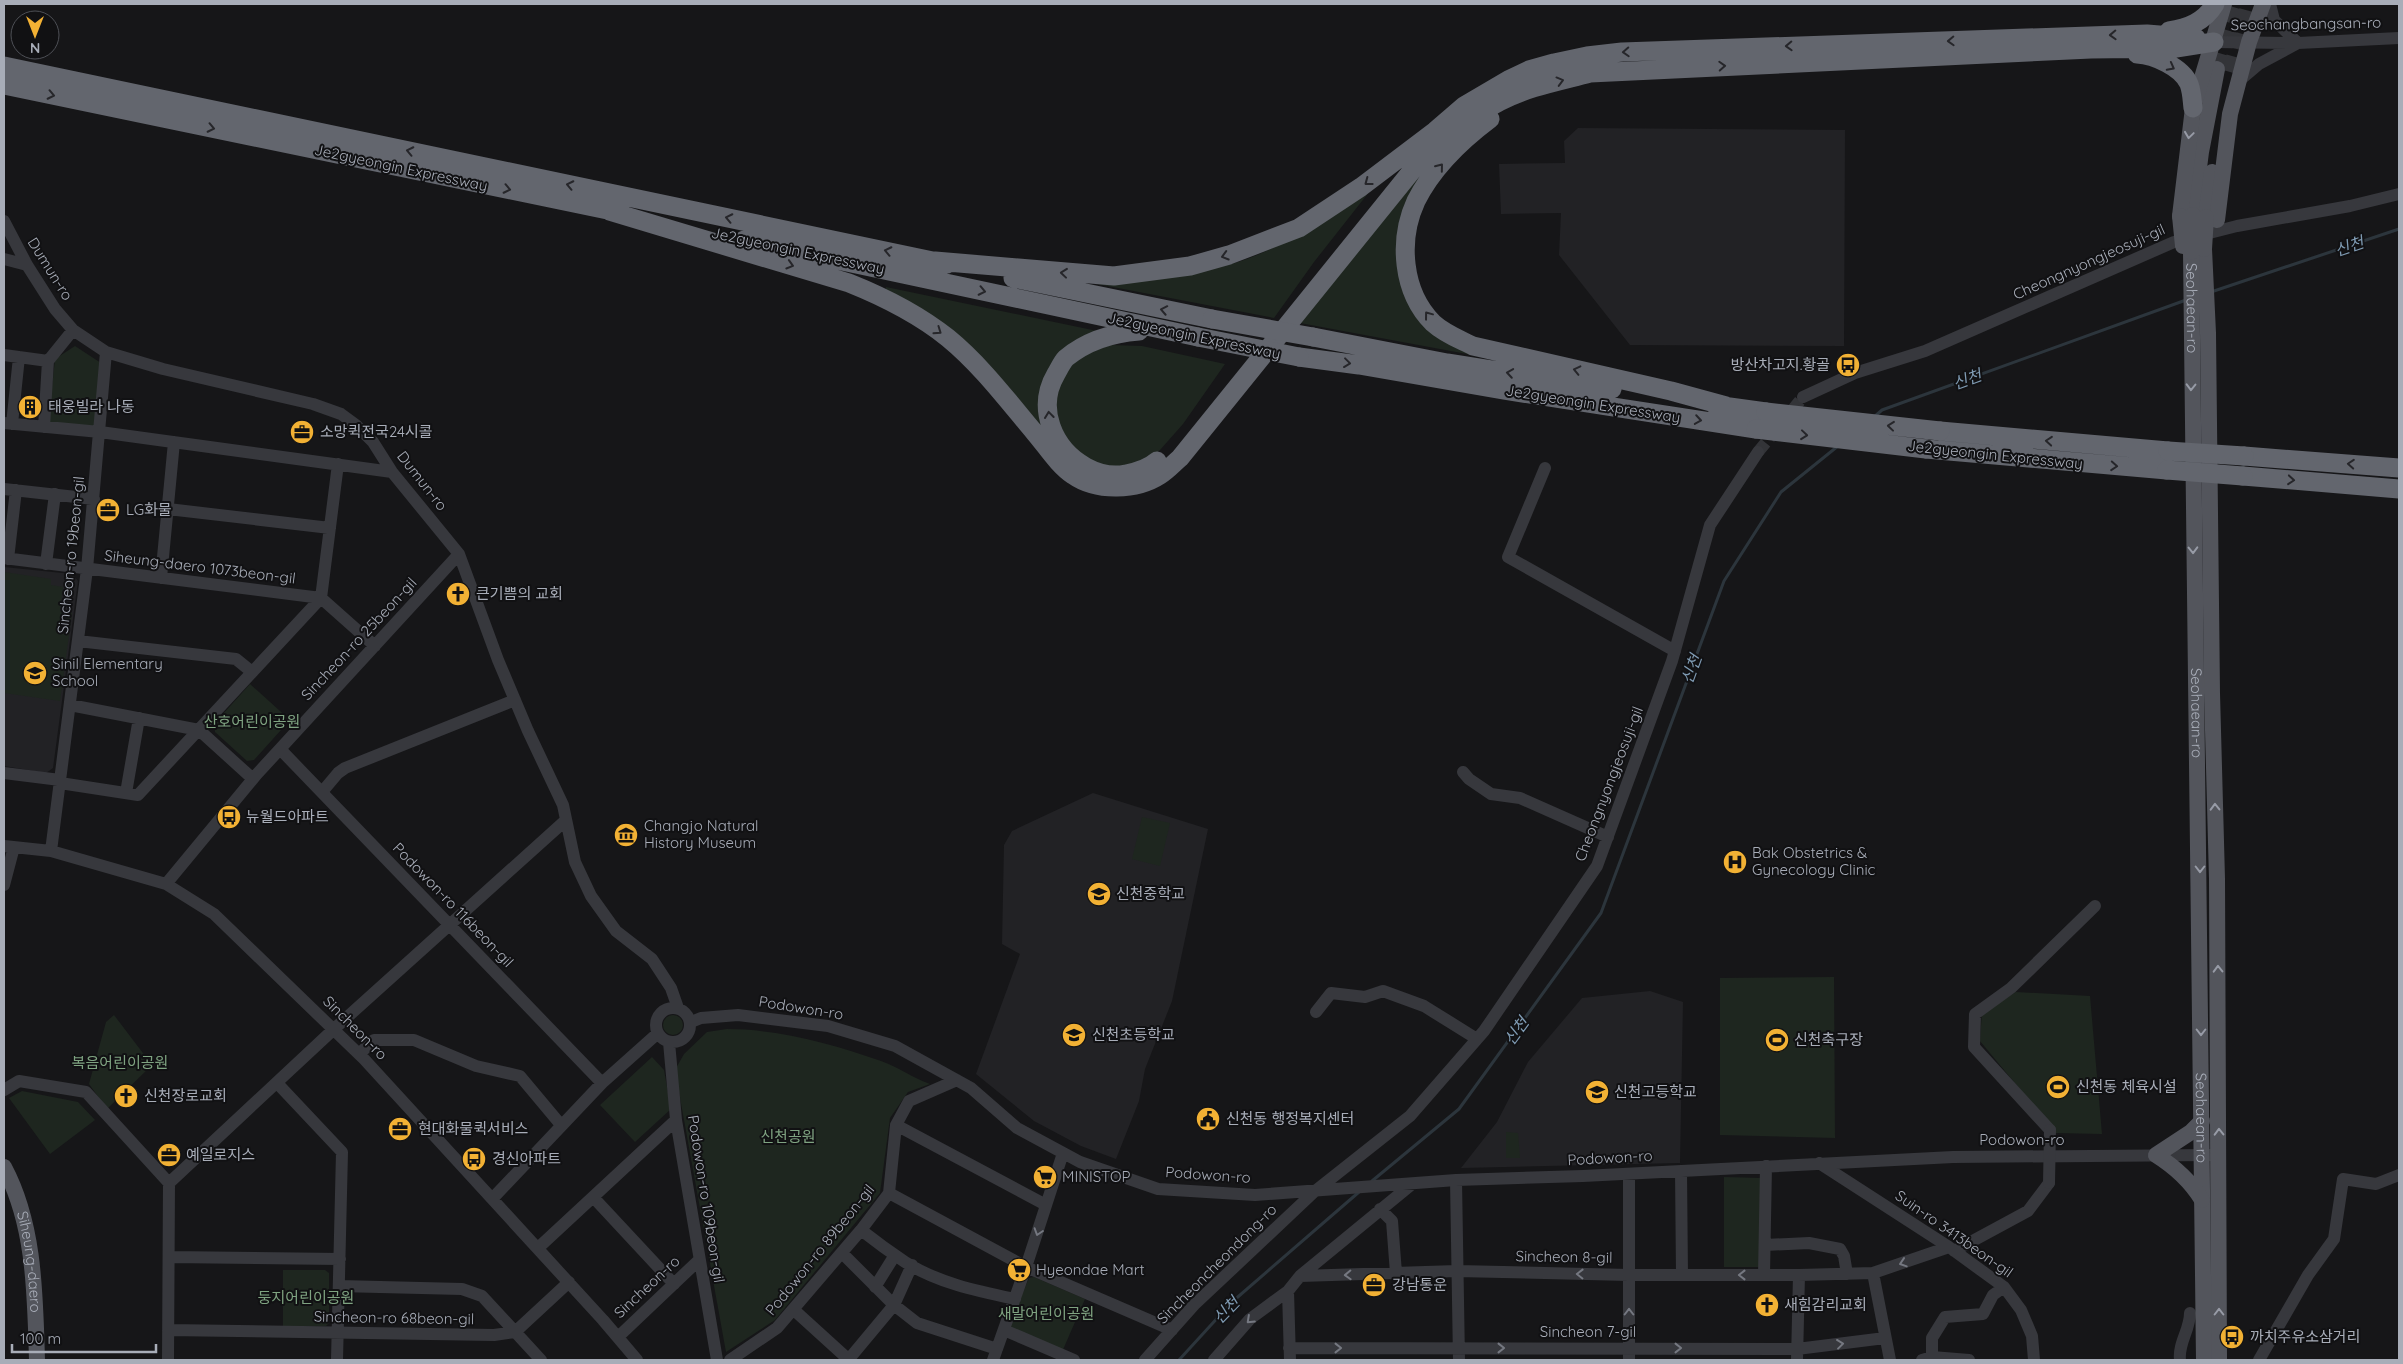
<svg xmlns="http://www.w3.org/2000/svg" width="2403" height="1364" viewBox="0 0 2403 1364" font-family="Quicksand,'Noto Sans KR',sans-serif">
  <rect width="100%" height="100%" fill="#161618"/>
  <path fill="#222225" d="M1578,128l267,2 -1,216 -214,-1 -71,-90 2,-42 -60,1 -2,-50 66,-1 -1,-22z
    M4,567l68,7 6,7 -25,187 -7,5 -42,-7z
    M1093,793l115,36 -36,172 -27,68 -6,32 -23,58 -35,-13 -47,-25 -58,-47 44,-120 -18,-10 2,-99 8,-14z
    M1650,991l33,11 -3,161 -219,5 36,-46 31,-60 54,-64z"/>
  <path fill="#1e261f" d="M1457,135l-48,68 7,107 94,52 -210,-39 124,-158z
    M1377,182l-63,80 -40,56 -177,-34c47,-7 96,-9 141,-22 51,-16 95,-51 139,-80z
    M886,287l216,45 -42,22 -11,85 -163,-148z
    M1110,345l32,1 83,18 -42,60 -23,26 -19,14 -20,5 -28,-4 -31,-28 -6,-20v-26l18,-33z
    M75,346l26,17 -6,64 -47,-4 7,-64z
    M4,572l47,7v6l12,2 -3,24 12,2 -12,88 -56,-8z
    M250,684l40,36 -36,40 -7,1 -32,-29 -1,-8z
    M1142,817l28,6 -10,43 -28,-7z
    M1834,977l1,161 -115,-3v-157z
    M2016,992l74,4 12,138 -46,-1 -76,-92 2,-29z
    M114,1015l38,50 -45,44 -18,-25 17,-62z
    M663 1025a10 10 0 1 1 20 0a10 10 0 1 1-20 0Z
    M727,1029c51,0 106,15 154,32 17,6 32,17 49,23l-22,8 -18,26 -10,75 -105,127 -49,32 -51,-282 9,-16 23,-22z
    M652,1057l12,13 7,39 -36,33 -35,-37z
    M22,1091l56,11 17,18 -45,34 -41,-56z
    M1506,1132l12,1 2,25h-14z
    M1724,1177l37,1 -1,89h-36z
    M283,1270h42l4,3v50l-3,3h-43z
    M1034,1277l51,22 -23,53 -53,-26 20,-48z"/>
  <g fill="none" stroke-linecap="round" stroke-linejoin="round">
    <path stroke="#2c353c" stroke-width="3" d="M2211,292l188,-63
      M1874,417l8,-7 304,-110
      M1372,1181l87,-72 142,-196 123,-332 57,-89 57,-46
      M1179,1360l53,-58 127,-110"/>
    <path stroke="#333438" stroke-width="12" stroke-dasharray="12 6" stroke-linecap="butt" d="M1758,452l45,-55"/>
    <path stroke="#333438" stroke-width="16" stroke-dasharray="16 8" stroke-linecap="butt" d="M2217,69l19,-65
      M2230,72l19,-68"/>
    <path stroke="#37383d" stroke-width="12" d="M2214,42l84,1 101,-5
      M2239,81l20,-17 39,-21 -24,-23 -4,-16
      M4,221l23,44 28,44 18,21 33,22 57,17 150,35 28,10 15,11 17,17 19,30 67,82 39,106 30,71 35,74 12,57 16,34 25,35 36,28 19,29 7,20
      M4,259l23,6
      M4,355l44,6 25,-31
      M1803,397l52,-24 70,-22 249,-109 63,-16 113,-20 49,-12
      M4,423l96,9 292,40
      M12,424l7,-67
      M44,427l4,-66
      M1545,468l-37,89 167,94
      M4,489l90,10
      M168,509l162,19
      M4,558l317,40 54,48
      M8,559l8,-69
      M46,564l9,-70
      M161,578l13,-136
      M78,641l158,18 16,13
      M70,705l129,25 54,49
      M280,749l322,334
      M1463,772l6,7 22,15 29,4 88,39
      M4,773l56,7
      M60,783l78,12 183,-197 17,-134
      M322,792l16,-19 7,-5 170,-68
      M126,793l13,-75
      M4,846l47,5 115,33 48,30 150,145 239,261 34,40
      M51,851l36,-282 19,-217
      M166,884l91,-110 202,-220
      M4,885l10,-38
      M656 1025a17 17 0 1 1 34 0a17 17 0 1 1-34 0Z
      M1316,1012l15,-19 34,4 18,-6 41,15 53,33
      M691,1022l10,-4 37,-3 90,11 67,20 76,42 46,40 63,34 78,27 97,6 201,-15 127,-4 370,-19 258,-2
      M669,1042l7,78 41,240
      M359,1054l15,-14h40l62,26 44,10 41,49
      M277,1083l65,69 -5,208
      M4,1090l15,-9 67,11 83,91
      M896,1125l150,80
      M2050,1130l-76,-83 1,-33 36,-26 84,-82
      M1819,1163l130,84 55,40 17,23 11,26 2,24
      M1681,1171l1,104
      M1629,1174v186
      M1456,1180l3,180
      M889,1193l137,74 146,63
      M593,1197l81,87
      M493,1198l109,-115 56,-50
      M1380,1209l12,12 4,52
      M861,1230c14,11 29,22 44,32 33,21 72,29 110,37
      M1765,1245l44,-2 31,6 4,7 3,18
      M538,1248l138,-128
      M1954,1251l74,-40 21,-28
      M842,1253l52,52 23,18 80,26
      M169,1257l171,2
      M1873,1273l17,87
      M1764,1275l2,-109
      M1300,1276l112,-92
      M339,1286l123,3 20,7 59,64
      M875,1287l20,-32
      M1288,1291l2,69
      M794,1310l55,50
      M168,1330l326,5 21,-3 54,-50
      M1004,1330l70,30
      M618,1337l81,-77
      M1289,1348l508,1 88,-11
      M1932,1357l37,3
      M849,1359l45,-54 18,-40
      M168,1360l1,-177 165,-154 232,-209
      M730,1360l47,-32 84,-98 28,-37 7,-68 13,-24 48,-21
      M993,1360l33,-93 37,-114
      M1145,1360l49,-55 120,-113 96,-76 74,-85 113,-165 75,-205 38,-136 48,-73
      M1214,1360l36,-41 38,-28 12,-15 157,-5 172,4h170l74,-2 76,-26
      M1797,1360l2,-85
      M1922,1360l10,-3v-19l13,-21 38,-3 10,-19 11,-8
      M2180,1360c-2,-17 10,-30 10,-47
      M2259,1360l49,-85 26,-36 9,-60 33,5 23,-9"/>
    <g stroke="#53555c" stroke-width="16">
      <path d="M2193,215l8,-63 16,-83"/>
      <path d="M2180,216l13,-108 31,-104"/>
      <path d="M2206,217l6,-45"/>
      <path d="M2217,220l13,-106 19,-72 14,-38"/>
      <path d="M2204,249l4,84 4,360 5,186 2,481"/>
      <path id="s1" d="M2191,252l13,1108"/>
      <path d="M2202,1121l-11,11 -35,23c19,12 34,25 46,45"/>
      <path id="s2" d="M4,1167c31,58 31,128 33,193"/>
    </g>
    <path stroke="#63666e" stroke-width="19" d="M2169,31c19,-3 35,-9 46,-27
      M2137,54c17,1 45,13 52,30 3,8 3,16 4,24
      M4,66l943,198
      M4,85l618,128
      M1490,119c-28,21 -58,50 -74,82 -18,39 -14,91 17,122 12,11 26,16 40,23l198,45 55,15
      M609,211l240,72c35,14 69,31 99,55 33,27 60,63 87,95 12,14 23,32 38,42 24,17 64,15 87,0 8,-5 14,-12 20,-17l239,-296c25,-23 50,-45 80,-60 28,-15 61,-21 91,-29l501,-24 85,-1 38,-6
      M744,240l454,97
      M935,261l179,15 76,-10 39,-11 70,-27 62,-41 74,-56 29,-25 46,-27 19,-9 25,-7 33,-7 35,-4 525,-18 49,4
      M1013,278l199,41
      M1139,331c-27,2 -51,9 -73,27 -4,4 -7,11 -10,16 -20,34 -3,75 30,93 13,7 26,10 40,7 11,-2 23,-6 31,-13
      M1313,337l134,26 165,26
      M1299,357l60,8 144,25 253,39
      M1715,405l51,7
      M1940,431l228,20
      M1926,449l241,21
      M2244,456l155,12
      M2243,476l156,13"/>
    <path stroke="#37383d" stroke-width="12" d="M2049,1183l1,-53"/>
    <path stroke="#53555c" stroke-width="16" d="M2180,216l3,30
      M2204,249l2,-32
      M2191,252l2,-37"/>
    <path stroke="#63666e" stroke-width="19" d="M1212,319l101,18
      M1198,337l101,20
      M1766,412l174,19
      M1756,429l170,20
      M2168,451l76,5
      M2167,470l76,6"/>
  </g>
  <defs><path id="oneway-chevron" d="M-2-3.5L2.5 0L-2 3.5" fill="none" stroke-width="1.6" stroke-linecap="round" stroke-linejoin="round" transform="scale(1.25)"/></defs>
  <g stroke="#26262a">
    <use href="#oneway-chevron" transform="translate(2113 35) rotate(178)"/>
    <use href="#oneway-chevron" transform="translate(1951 41) rotate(178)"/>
    <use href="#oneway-chevron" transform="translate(1789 46) rotate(178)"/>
    <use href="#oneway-chevron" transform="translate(1626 52) rotate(177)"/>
    <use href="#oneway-chevron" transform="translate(1722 66) rotate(-3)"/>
    <use href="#oneway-chevron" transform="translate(2171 67) rotate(28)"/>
    <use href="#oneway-chevron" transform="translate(1560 81) rotate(-15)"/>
    <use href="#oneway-chevron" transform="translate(51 95) rotate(12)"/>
    <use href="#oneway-chevron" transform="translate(211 128) rotate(12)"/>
    <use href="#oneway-chevron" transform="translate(410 151) rotate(-168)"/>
    <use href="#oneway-chevron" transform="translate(1440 167) rotate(-51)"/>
    <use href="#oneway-chevron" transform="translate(1368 182) rotate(143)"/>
    <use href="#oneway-chevron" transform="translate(570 185) rotate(-168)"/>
    <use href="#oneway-chevron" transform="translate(507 189) rotate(12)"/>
    <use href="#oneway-chevron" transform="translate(729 218) rotate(-168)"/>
    <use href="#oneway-chevron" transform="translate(888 251) rotate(-168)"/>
    <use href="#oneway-chevron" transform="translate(1225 256) rotate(164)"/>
    <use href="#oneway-chevron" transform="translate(790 265) rotate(17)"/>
    <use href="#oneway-chevron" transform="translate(1064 273) rotate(-174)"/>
    <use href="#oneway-chevron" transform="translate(982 291) rotate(12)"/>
    <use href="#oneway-chevron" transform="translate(1164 310) rotate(-169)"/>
    <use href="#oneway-chevron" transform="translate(1428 315) rotate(-127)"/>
    <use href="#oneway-chevron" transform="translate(938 331) rotate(35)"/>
    <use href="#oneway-chevron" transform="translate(1347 363) rotate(7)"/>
    <use href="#oneway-chevron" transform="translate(1577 370) rotate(-167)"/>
    <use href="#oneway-chevron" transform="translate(1510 373) rotate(-171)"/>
    <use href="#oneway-chevron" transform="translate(1049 415) rotate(-97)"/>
    <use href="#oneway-chevron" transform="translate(1698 420) rotate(9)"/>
    <use href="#oneway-chevron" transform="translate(1891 426) rotate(-174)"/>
    <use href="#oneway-chevron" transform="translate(1804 435) rotate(6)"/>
    <use href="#oneway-chevron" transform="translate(2049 441) rotate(-175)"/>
    <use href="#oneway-chevron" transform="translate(2351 464) rotate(-176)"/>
    <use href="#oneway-chevron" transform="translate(2114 466) rotate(4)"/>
    <use href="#oneway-chevron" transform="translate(2291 480) rotate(5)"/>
  </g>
  <g stroke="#979ba6">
    <use href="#oneway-chevron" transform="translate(2189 135) rotate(98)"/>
    <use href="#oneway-chevron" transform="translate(2191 387) rotate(91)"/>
    <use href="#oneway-chevron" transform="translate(2193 550) rotate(89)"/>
    <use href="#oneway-chevron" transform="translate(2215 807) rotate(-91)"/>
    <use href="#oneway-chevron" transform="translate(2200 869) rotate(90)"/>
    <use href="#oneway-chevron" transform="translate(2218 969) rotate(-91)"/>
    <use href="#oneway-chevron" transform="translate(2201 1032) rotate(90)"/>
    <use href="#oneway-chevron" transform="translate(2219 1132) rotate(-91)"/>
    <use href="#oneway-chevron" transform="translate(2219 1312) rotate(-90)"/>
  </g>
  <g stroke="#757881">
    <use href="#oneway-chevron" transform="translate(1038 1232) rotate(108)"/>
    <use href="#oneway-chevron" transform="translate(1903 1263) rotate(162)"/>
    <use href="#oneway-chevron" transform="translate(1580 1274) rotate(-179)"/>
    <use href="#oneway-chevron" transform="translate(1348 1275) rotate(178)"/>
    <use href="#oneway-chevron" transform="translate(1742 1275) rotate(-180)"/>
    <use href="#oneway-chevron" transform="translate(1629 1312) rotate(-90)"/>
    <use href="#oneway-chevron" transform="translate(1250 1320) rotate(137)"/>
    <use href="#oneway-chevron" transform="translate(1840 1344) rotate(-7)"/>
    <use href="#oneway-chevron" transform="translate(1338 1348)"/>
    <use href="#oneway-chevron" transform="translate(1501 1348)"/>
    <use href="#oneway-chevron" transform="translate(1678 1348)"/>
  </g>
  <defs>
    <g id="bus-disc" transform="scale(1.25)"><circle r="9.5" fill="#f2b134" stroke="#111113"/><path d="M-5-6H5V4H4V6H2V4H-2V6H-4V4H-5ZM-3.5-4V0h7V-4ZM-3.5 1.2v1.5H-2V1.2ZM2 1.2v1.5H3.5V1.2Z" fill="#111"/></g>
    <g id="building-disc" transform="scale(1.25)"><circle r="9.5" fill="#f2b134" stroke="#111113"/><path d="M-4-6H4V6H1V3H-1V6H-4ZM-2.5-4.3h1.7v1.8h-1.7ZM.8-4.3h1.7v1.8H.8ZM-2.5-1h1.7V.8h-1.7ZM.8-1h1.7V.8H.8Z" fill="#111"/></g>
    <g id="office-disc" transform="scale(1.25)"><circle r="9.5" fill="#f2b134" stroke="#111113"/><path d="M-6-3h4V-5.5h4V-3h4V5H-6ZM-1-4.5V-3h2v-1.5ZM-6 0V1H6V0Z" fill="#111"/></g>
    <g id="church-disc" transform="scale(1.25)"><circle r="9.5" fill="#f2b134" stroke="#111113"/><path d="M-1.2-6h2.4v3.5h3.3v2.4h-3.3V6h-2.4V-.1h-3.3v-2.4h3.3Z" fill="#111"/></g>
    <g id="school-disc" transform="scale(1.25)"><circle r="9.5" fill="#f2b134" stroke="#111113"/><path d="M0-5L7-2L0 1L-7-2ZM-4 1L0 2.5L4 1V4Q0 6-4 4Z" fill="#111"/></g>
    <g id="museum-disc" transform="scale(1.25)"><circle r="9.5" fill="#f2b134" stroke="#111113"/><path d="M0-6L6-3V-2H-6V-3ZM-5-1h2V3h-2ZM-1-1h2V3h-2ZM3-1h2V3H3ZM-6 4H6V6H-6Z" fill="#111"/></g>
    <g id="hospital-disc" transform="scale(1.25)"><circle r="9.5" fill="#f2b134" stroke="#111113"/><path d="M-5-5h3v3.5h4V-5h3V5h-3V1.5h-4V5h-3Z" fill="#111"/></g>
    <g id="stadium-disc" transform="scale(1.25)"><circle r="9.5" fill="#f2b134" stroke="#111113"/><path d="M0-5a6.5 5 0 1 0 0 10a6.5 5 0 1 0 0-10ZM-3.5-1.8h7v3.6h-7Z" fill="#111"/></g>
    <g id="civic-disc" transform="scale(1.25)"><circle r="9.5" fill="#f2b134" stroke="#111113"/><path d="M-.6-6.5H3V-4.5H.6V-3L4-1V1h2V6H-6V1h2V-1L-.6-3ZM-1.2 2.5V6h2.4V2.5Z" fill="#111"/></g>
    <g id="supermarket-disc" transform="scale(1.25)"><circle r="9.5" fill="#f2b134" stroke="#111113"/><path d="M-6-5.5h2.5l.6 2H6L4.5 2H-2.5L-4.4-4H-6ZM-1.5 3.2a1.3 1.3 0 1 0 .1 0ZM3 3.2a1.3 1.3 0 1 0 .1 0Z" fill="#111"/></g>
  </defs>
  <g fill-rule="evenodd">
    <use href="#bus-disc" x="1848" y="365"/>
    <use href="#building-disc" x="30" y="407"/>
    <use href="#office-disc" x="302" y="432"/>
    <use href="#office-disc" x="108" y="510"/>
    <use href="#church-disc" x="458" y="594"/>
    <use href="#school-disc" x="35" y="673"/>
    <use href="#bus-disc" x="229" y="817"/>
    <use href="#museum-disc" x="626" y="835"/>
    <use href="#hospital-disc" x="1735" y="862"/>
    <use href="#school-disc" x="1099" y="894"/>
    <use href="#school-disc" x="1074" y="1035"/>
    <use href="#stadium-disc" x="1777" y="1040"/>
    <use href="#stadium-disc" x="2058" y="1087"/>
    <use href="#school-disc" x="1597" y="1092"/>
    <use href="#church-disc" x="126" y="1096"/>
    <use href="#civic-disc" x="1208" y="1119"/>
    <use href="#office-disc" x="400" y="1129"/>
    <use href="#office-disc" x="169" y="1155"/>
    <use href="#bus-disc" x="474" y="1159"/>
    <use href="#supermarket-disc" x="1045" y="1177"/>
    <use href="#supermarket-disc" x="1019" y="1270"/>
    <use href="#office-disc" x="1374" y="1285"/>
    <use href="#church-disc" x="1767" y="1305"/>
    <use href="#bus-disc" x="2232" y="1337"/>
  </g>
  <g text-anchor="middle" stroke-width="4" stroke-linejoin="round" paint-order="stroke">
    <g font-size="15" fill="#a8adb8" stroke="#111113">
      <text transform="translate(2306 24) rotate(-1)" y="5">Seochangbangsan-ro</text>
      <text transform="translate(401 168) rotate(12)" y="5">Je2gyeongin Expressway</text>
      <text transform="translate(798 251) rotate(12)" y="5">Je2gyeongin Expressway</text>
      <text transform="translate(2089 262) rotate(-24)" y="5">Cheongnyongjeosuji-gil</text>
      <text transform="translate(50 269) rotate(58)" y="5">Dumun-ro</text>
      <text dy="5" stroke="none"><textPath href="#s1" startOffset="56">Seohaean-ro</textPath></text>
      <text transform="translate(1194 336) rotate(12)" y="5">Je2gyeongin Expressway</text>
      <text transform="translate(1593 404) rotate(9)" y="5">Je2gyeongin Expressway</text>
      <text transform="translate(1995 455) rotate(6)" y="5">Je2gyeongin Expressway</text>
      <text transform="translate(422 481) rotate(52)" y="5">Dumun-ro</text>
      <text transform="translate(71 555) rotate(-84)" y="5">Sincheon-ro 19beon-gil</text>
      <text transform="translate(200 567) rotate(7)" y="5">Siheung-daero 1073beon-gil</text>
      <text transform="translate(359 639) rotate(-47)" y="5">Sincheon-ro 25beon-gil</text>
      <text dy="5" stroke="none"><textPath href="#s1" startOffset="461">Seohaean-ro</textPath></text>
      <text transform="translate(1609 784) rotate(-69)" y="5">Cheongnyongjeosuji-gil</text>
      <text transform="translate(453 905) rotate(46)" y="5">Podowon-ro 116beon-gil</text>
      <text transform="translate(801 1008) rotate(9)" y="5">Podowon-ro</text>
      <text transform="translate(355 1028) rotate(45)" y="5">Sincheon-ro</text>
      <text dy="5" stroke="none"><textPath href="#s1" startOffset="866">Seohaean-ro</textPath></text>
      <text x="2022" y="1145">Podowon-ro</text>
      <text transform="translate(1610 1158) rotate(-3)" y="5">Podowon-ro</text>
      <text transform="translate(1208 1175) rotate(4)" y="5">Podowon-ro</text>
      <text transform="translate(706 1199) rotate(81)" y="5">Podowon-ro 109beon-gil</text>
      <text transform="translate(1954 1234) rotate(35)" y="5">Suin-ro 3413beon-gil</text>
      <text transform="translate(820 1250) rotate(-51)" y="5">Podowon-ro 89beon-gil</text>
      <text transform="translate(1564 1257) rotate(1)" y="5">Sincheon 8-gil</text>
      <text dy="5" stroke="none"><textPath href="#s2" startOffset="99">Siheung-daero</textPath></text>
      <text transform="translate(1217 1264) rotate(-45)" y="5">Sincheoncheondong-ro</text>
      <text transform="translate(647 1287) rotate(-43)" y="5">Sincheon-ro</text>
      <text transform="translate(394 1318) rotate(1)" y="5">Sincheon-ro 68beon-gil</text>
      <text x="1588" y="1337">Sincheon 7-gil</text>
    </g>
    <g font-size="15" fill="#a8adb8" stroke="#111113" text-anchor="start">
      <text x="1830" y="370" text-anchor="end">방산차고지.황골</text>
      <text x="48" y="412">태웅빌라 나동</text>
      <text x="320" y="437">소망퀵전국24시콜</text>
      <text x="126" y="515">LG화물</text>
      <text x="476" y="599">큰기쁨의 교회</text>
      <text x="52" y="669">Sinil Elementary<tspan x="52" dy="17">School</tspan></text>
      <text x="246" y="822">뉴월드아파트</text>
      <text x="644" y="831">Changjo Natural<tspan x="644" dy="17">History Museum</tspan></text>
      <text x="1752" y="858">Bak Obstetrics &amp;<tspan x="1752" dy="17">Gynecology Clinic</tspan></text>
      <text x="1116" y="899">신천중학교</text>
      <text x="1092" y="1040">신천초등학교</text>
      <text x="1794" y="1045">신천축구장</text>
      <text x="2076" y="1092">신천동 체육시설</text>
      <text x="1614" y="1097">신천고등학교</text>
      <text x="144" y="1101">신천장로교회</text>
      <text x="1226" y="1124">신천동 행정복지센터</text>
      <text x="418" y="1134">현대화물퀵서비스</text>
      <text x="186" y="1160">예일로지스</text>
      <text x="492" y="1164">경신아파트</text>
      <text x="1062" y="1182">MINISTOP</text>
      <text x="1036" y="1275">Hyeondae Mart</text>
      <text x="1392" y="1290">강남통운</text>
      <text x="1784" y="1310">새힘감리교회</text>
      <text x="2250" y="1342">까치주유소삼거리</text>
    </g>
    <g font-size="15" fill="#7fa381" stroke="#111113">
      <text x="252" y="727">산호어린이공원</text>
      <text x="120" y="1068">복음어린이공원</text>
      <text x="788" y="1142">신천공원</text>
      <text x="306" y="1303">둥지어린이공원</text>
      <text x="1046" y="1319">새말어린이공원</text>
    </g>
    <g font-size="16" font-style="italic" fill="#7f9bb3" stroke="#111113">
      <text transform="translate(2349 246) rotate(-19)" y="6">신천</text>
      <text transform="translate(1967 379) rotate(-20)" y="6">신천</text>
      <text transform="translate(1691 669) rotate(-70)" y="6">신천</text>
      <text transform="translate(1516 1031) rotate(-54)" y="6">신천</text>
      <text transform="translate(1226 1310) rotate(-46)" y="6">신천</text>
    </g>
  </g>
  <rect width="2403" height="1364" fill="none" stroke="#a8adb8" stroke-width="10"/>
  <g transform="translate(35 35) rotate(180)"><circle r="24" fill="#111113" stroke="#4d4f55"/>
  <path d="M0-4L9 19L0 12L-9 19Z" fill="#f2b134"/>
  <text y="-8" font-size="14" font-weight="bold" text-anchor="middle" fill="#a8adb8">N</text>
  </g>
  <path d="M12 1344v8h144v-8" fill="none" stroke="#a8adb8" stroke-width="2.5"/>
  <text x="20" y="1344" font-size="15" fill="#a8adb8" stroke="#111113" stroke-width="4" paint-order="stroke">100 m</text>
</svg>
